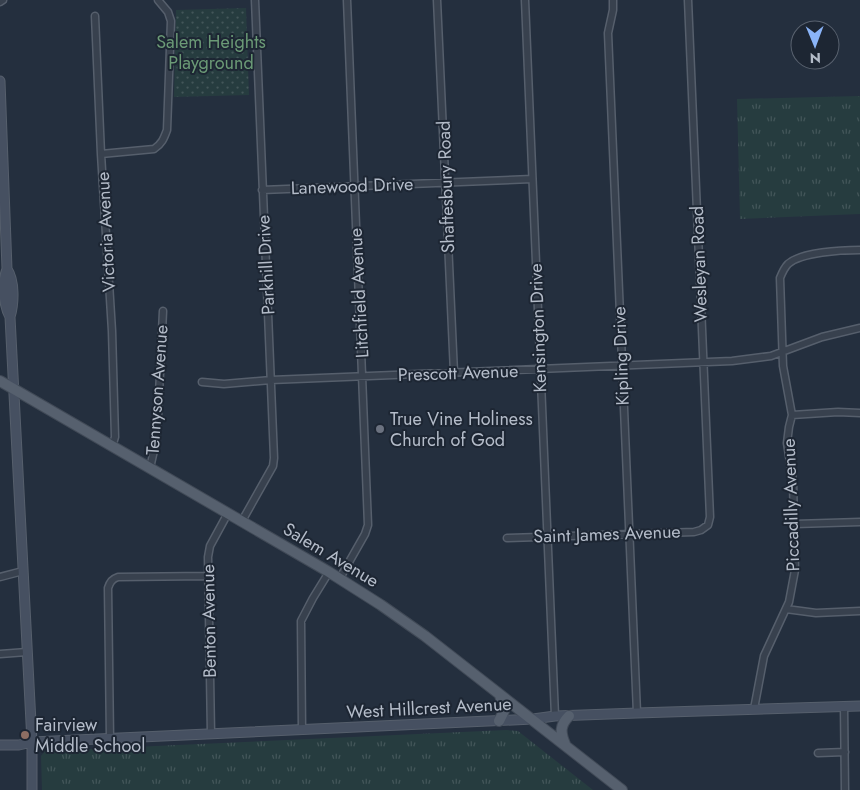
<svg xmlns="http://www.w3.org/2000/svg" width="860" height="790" viewBox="0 0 860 790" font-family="Jost,sans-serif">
  <defs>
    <pattern id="grass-tufts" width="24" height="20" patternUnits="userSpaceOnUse" patternTransform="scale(1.25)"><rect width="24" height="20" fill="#263c3f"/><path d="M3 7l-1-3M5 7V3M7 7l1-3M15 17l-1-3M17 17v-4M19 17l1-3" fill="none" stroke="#435659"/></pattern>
    <pattern id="park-dots" width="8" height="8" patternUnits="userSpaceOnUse" patternTransform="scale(1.25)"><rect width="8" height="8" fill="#263c3f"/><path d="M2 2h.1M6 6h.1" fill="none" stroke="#435659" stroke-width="1.8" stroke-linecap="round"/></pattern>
  </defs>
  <rect width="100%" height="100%" fill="#242f3e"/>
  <path fill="url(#grass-tufts)" d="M860,96v118l-120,5 -3,-120z
    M506,730l12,1 75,59h-551l-1,-34 4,-5z"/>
  <path fill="url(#park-dots)" d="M246,8l3,87 -75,2 2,-87z"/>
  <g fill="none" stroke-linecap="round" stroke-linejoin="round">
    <g stroke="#565f6c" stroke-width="9">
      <path id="street" d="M437,0l17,373
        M525,0l30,716
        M613,0v10l-5,23 29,680
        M0,2l3,-2
        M95,16l6,138 11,177 3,106 -3,10
        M101,154l53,-5c8,-5 10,-11 13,-19l4,-109 -3,-9 -10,-12
        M262,190l270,-11
        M202,382l22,2 47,-4 461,-19 39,-5 51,-19 38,-9
        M792,415l46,-3 22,1
        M150,468l5,-22 3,-31 5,-104
        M242,521l31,-55 1,-8 -19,-458
        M795,524l65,-2
        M507,538l187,-6 7,-2 7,-5 2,-8 -22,-517
        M0,577l23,-6
        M340,578l25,-44 3,-9 -21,-525
        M786,609l30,4 44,-2
        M0,654l27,-2
        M844,706l1,84
        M754,709l10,-53 25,-54 6,-32 -2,-89 -6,-38 2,-16 3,-12 -9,-49 -3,-88c2,-5 4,-10 8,-14 13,-12 54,-14 72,-14
        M302,730l-1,-109 12,-23 16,-26
        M211,734l-3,-177 2,-11 18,-33
        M110,739l-2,-151c2,-6 4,-9 10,-11l90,-1
        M818,753l27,-1"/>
    </g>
    <g stroke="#565f6c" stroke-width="11">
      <path id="secondary" d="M0,81l7,188c-5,13 -4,35 3,48
        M7,269c8,12 7,35 3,48l22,425v48
        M0,745h19l13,-3 501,-23 22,-3 82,-3 223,-7"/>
    </g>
    <g stroke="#414a57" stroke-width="12">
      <path id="primary" d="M0,381l329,191 52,33 44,31 197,154
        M499,721l5,-10 -4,-16
        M565,744c-5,-12 -5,-19 4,-28"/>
    </g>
    <use href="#street" stroke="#38414e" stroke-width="6"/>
    <use href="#secondary" stroke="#465061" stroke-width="9"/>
    <use href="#primary" stroke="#56606e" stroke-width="10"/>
  </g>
  <circle fill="#6b7280" stroke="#1d2633" stroke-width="2" cx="380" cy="429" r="5"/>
  <circle fill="#8d6e63" stroke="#1d2633" stroke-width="2" cx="25" cy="735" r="5"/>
  <g text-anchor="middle" stroke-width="4" stroke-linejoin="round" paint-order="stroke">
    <g font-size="18" fill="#6b9a76" stroke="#1d2633">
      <text x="211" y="48">Salem Heights<tspan x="211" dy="21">Playground</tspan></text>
    </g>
    <g font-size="18" fill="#b4bcc9" stroke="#1d2633">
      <text transform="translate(352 186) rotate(-2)" y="6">Lanewood Drive</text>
      <text transform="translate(446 187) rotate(-92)" y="6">Shaftesbury Road</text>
      <text transform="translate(106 232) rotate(-93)" y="6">Victoria Avenue</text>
      <text transform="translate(699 264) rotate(-92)" y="6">Wesleyan Road</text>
      <text transform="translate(266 265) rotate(-93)" y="6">Parkhill Drive</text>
      <text transform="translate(359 293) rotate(-93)" y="6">Litchfield Avenue</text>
      <text transform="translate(538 328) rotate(-92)" y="6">Kensington Drive</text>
      <text transform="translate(621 356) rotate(-92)" y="6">Kipling Drive</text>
      <text transform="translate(458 373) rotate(-2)" y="6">Prescott Avenue</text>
      <text transform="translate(157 390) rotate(-86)" y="6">Tennyson Avenue</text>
      <text transform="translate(791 505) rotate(-92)" y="6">Piccadilly Avenue</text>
      <text transform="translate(607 534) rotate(-2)" y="6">Saint James Avenue</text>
      <text transform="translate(331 555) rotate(31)" y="6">Salem Avenue</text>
      <text transform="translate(209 621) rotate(-91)" y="6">Benton Avenue</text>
      <text transform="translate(429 708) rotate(-3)" y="6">West Hillcrest Avenue</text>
    </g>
    <g font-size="18" fill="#b4bcc9" stroke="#1d2633" text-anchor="start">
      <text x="390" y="425">True Vine Holiness<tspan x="390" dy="21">Church of God</tspan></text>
      <text x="35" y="731">Fairview<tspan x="35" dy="21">Middle School</tspan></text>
    </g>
  </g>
  <g transform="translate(815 45) rotate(179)"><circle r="24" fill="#1d2633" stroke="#59626f"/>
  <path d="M0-4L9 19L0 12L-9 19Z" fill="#8ab4f8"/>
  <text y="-8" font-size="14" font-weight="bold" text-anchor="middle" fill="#b4bcc9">N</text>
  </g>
</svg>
